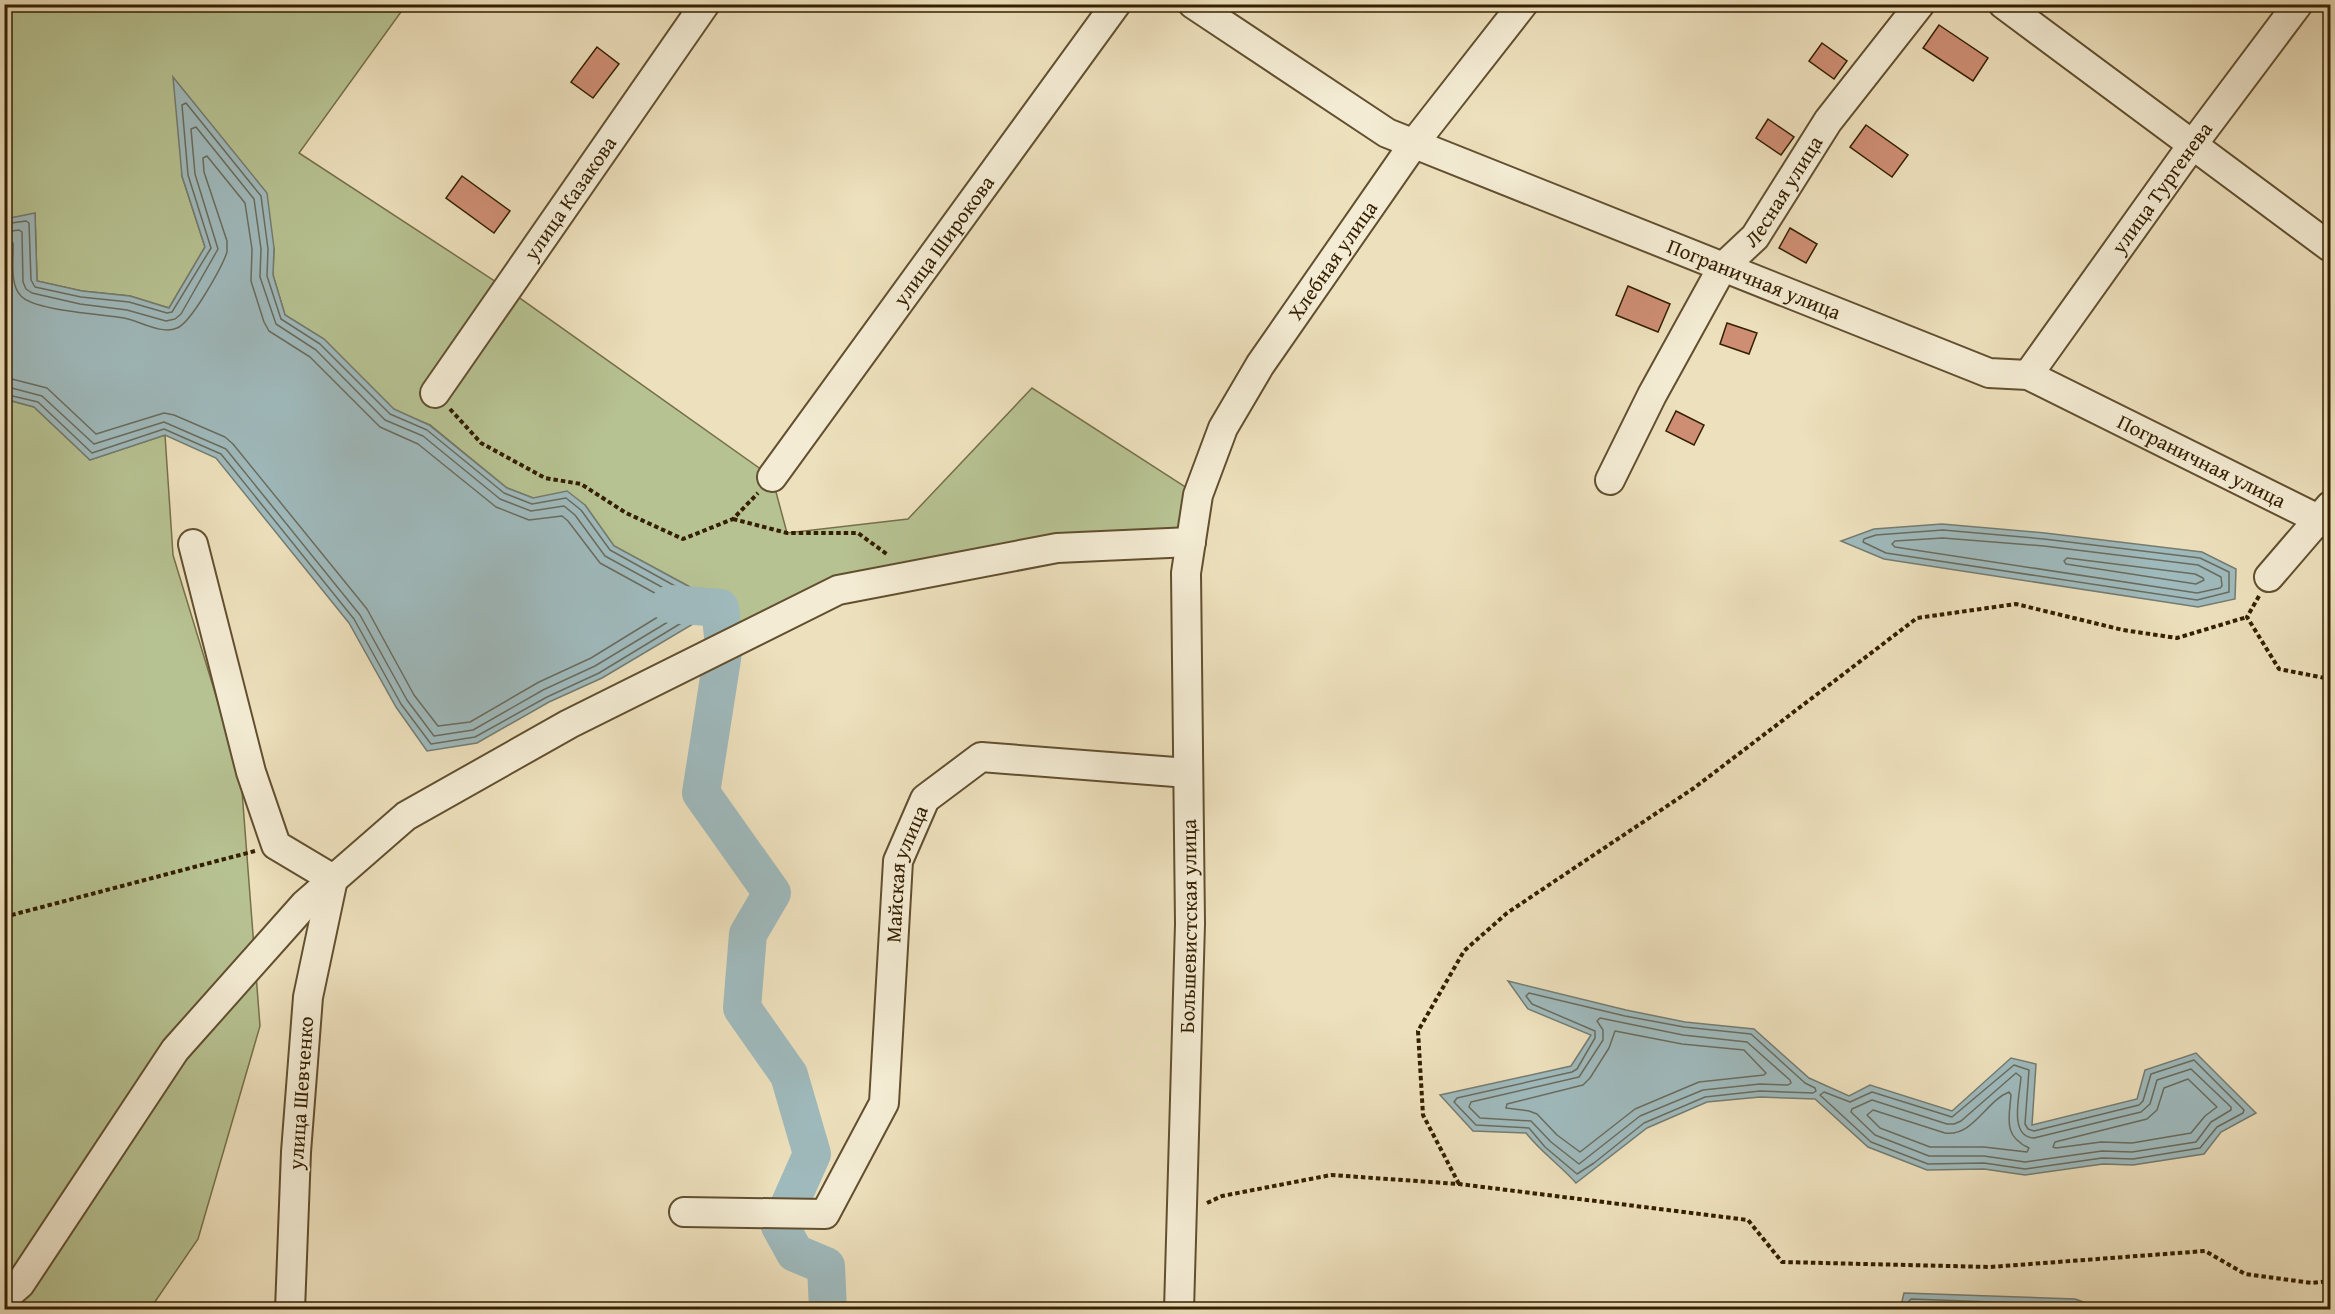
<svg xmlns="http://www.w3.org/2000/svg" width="2335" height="1314" viewBox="0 0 2335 1314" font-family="'Gentium Book Plus',serif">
  <rect width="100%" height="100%" fill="#ede0bc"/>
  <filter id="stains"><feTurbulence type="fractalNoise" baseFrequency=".00333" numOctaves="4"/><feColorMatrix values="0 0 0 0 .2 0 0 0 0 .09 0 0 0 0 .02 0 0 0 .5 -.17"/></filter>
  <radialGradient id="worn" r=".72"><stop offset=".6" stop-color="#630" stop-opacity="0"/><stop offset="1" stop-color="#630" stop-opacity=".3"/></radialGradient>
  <path fill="#b7c292" stroke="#767049" stroke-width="1.5" d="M5,5h401l-107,148 208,136 265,188 15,56 121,-14 124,-131 166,107 -7,47 -353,48 -114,56 -4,-38 -32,-22 -74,-40 -29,-41 -52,-7 -26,-10 -77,-63 -36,-15 -70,-71 -39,-24 -12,-40 1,-27 -92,-72 23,71 -36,61 -39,-12 -48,-5 -45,-10 -2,-67 -30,5z
    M4,399l30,8 56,53 75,-25 8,120 68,223 19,248 -62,213 -48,70h-145z"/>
  <path fill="#9fbabd" stroke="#747c71" stroke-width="1.5" d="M173,77l94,116 7,55 -1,27 12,40 39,24 70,70 35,16 78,63 26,10 34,-7 18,14 29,41 74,40 32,22 -118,70 -53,24 -72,41 -50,8 -31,-44 -47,-84 -133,-165 -51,-23 -75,25 -56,-53 -29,-8v-180l30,-6 2,68 45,10 48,5 39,12 36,-61 -23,-71z
    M1942,524l103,9 157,19 34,17 -1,30 -37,8 -314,-48 -43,-18 33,-12z
    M1508,981l118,29 59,12 69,7 55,49 40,18 21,-11 82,26 59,-53 25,6 -4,61 105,-26 8,-29 51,-17 60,60 -35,19 -17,22 -71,11 -30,-1 -78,11 -41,-6 -57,1 -59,-23 -53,-48 -55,-2 -53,5 -60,26 -71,55c-16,-18 -35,-31 -50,-50l-53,-2 -33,-36 131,-29 20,-31 -63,-26z
    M1904,1293l171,6 28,10 45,-3 2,3h-250z"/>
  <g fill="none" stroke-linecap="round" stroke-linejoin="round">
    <path stroke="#6a6c5e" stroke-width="1.5" d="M4,224l22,-3 3,2 2,57 4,7 46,10 48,5 38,11 5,-1 39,-64 -23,-73 -6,-70 4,-2 75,93 7,53 -1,27 14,43 39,25 70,70 37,16 77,63 28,11 34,-6 15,12 29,40 74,41 21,14 1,3 -107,65 -52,24 -72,40 -44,7 -30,-40 -47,-85 -133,-165 -57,-25 -72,24 -54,-51 -34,-8
      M4,232l15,-2 3,2 1,50 3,7 6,4 48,11 47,6 39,11 9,-2 6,-5 37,-65 -23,-75 -4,-45 5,-2 58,72 7,50 -1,28 16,47 40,26 69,70 38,16 77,63 31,12 33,-5 11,9 30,41 75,41 10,7 1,4 -96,58 -52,24 -70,40 -39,6 -27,-36 -47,-85 -134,-166 -62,-27 -70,22 -52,-48 -38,-10
      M4,241l9,2c1,15 -4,41 8,53 14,15 81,18 103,22 16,3 37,17 53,10 14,-5 45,-61 50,-76v-11l-23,-69 -1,-14 4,-2 38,47 7,46 -1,32 13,41 5,9 41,26 70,70 38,17 78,63 33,13 33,-4 6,5 32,42 73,40 1,4 -83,51 -52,24 -69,40 -32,4 -24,-31 -47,-86 -134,-165 -8,-7 -51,-22 -10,-2 -68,21 -49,-46 -43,-11
      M1943,530l101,9 156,19 29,14v20l-32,8 -311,-47 -23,-11 1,-3 12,-4z
      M1943,538l101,8 154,19 23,12 1,9 -2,2 -23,5 -302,-46 -3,-3 3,-3z
      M2067,558l128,16 8,4 1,2 -8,4 -130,-20 -2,-3z
      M1529,993l96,23 59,11 67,7 54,49 10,5 1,3 -3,2 -53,-2 -55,6 -61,26 -50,40 -17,11 -32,-27 -16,-19 -53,-3 -22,-23 3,-4 115,-26 5,-3 18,-31v-7l-63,-27 -6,-8z
      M1600,1018l83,17 64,7 43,38 1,3 -3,2 -28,-1 -57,6 -63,26 -61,48 -28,-22 -20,-21 -51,-3 -11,-11 2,-5 108,-25 24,-37v-10l-6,-9z
      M1615,1031l67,13 62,6 22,23 -2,2 -65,7 -64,27 -55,43 -23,-17 -20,-21 -8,-3 -23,-3 1,-4 76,-19 7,-7 19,-30z
      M2194,1060l50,50 -1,3 -26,14 -17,21 -67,11 -31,-1 -77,11 -41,-6 -56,1 -57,-22 -51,-47 4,-3 26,10 22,-10 80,25 62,-52 15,5 -4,54 3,5 6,2 105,-26 4,-4 8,-27z
      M2191,1069l40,38v3l-20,12 -15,20 -64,10 -30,-1 -77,11 -41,-6h-55l-54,-21 -24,-23 1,-3 20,-9 75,24h7l7,-3 55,-48 5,4c-1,17 -13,60 13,61l107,-26 9,-8 7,-24z
      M2188,1079l29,28 -12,9 -14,17 -59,10 -31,-1 -45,6 -3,-1 2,-5 92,-23 10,-9 7,-22z
      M2009,1092l2,3c-2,24 -8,41 18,53l-2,4 -43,-5h-54l-50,-19 -13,-13 6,-5 72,23c28,4 41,-32 64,-41z
      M1906,1310l3,-9 2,-2 163,6 14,5
      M1914,1310l3,-3 85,3"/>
    <path stroke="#9fbabd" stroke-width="38" d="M670,604l50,4 4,38 -23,147 71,100 -24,41 -6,74 47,67 23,79 -32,72 15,27 31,13 2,44"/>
  </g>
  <path fill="#ce8e74" stroke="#341f00" stroke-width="1.5" d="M1939,25l49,33 -15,23 -50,-33z
    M1822,43l25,18 -13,18 -25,-18z
    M597,47l22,17 -26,34 -22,-16z
    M1768,119l26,18 -13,18 -25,-17z
    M1866,125l42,30 -16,22 -42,-30z
    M462,176l48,35 -16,22 -48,-35z
    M1790,228l27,16 -11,19 -27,-15z
    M1628,286l42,18 -12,28 -42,-17z
    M1727,323l30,10 -8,21 -29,-10z
    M1676,411l28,14 -10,20 -28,-14z"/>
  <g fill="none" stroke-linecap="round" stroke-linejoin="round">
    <g stroke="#624f2f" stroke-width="32">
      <g id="minor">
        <path id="s1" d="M1193,4l194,129 602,240 39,2 302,150"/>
        <path d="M2003,4l327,243"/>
        <path id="s2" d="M2028,375l165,-231 105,-140"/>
        <path id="s3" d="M435,393l270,-389"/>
        <path id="s4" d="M772,477l344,-473"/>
        <path id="s5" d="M1610,480l42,-85 70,-127 33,-31 73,-116 92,-117"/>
        <path d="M193,544l58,228 25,73 57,34 -25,118 -12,155 -6,158"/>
        <path d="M2269,577l61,-71"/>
        <path id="s6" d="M684,1212l141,2 59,-111 14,-242 27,-62 56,-42 207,16"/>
        <path d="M4,1298l16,-14 155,-234 130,-146 101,-88 163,-92 269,-134 219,-42 134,-6"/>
        <path id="s7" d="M1179,1310l11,-386 -4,-351 12,-78 25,-67 37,-63 155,-223 108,-138"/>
      </g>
    </g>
    <path stroke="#341f00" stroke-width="4" stroke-dasharray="4.5 3" stroke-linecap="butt" d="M450,409l31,34 64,35 36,6 45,29 57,26 50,-20 25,-26
      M733,519l54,14h71l30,22
      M2259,596l-12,21 32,52 51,10
      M4,917l251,-66
      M1459,1184l-36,-69 -5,-84 46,-80 43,-38 187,-125 223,-170 99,-14 107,26 54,8 70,-21
      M1207,1203l15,-7 109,-21 128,9 289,36 34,42 208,5 215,-16 40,23 67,9 18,-2"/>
    <use href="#minor" stroke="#f3ebd3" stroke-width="28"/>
  </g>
  <g text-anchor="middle" stroke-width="5" stroke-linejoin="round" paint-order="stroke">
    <g font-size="21" fill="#341f00" stroke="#f3ebd3">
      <text dy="7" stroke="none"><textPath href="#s5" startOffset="339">Лесная улица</textPath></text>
      <text dy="7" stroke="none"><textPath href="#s2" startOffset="230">улица Тургенева</textPath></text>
      <text dy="7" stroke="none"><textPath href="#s3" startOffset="237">улица Казакова</textPath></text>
      <text dy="7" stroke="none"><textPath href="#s4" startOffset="292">улица Широкова</textPath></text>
      <text dy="7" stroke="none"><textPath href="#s7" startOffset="1088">Хлебная улица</textPath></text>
      <text dy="7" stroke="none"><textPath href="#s1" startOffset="628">Пограничная улица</textPath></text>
      <text dy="7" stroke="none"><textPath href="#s1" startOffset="1114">Пограничная улица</textPath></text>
      <text dy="7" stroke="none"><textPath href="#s6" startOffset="498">Майская улица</textPath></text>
      <text dy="7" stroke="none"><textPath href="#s7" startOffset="384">Большевистская улица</textPath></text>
      <text transform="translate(301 1093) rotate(-86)" y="7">улица Шевченко</text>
    </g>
  </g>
  <rect width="2335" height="1314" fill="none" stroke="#ede0bc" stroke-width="24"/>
  <rect x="6" y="6" width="2323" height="1302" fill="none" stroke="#341f00" stroke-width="3"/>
  <rect x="12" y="12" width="2311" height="1290" fill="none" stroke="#341f00" stroke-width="1.5"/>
  <rect width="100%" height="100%" filter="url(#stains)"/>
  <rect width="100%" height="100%" fill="url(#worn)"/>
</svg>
